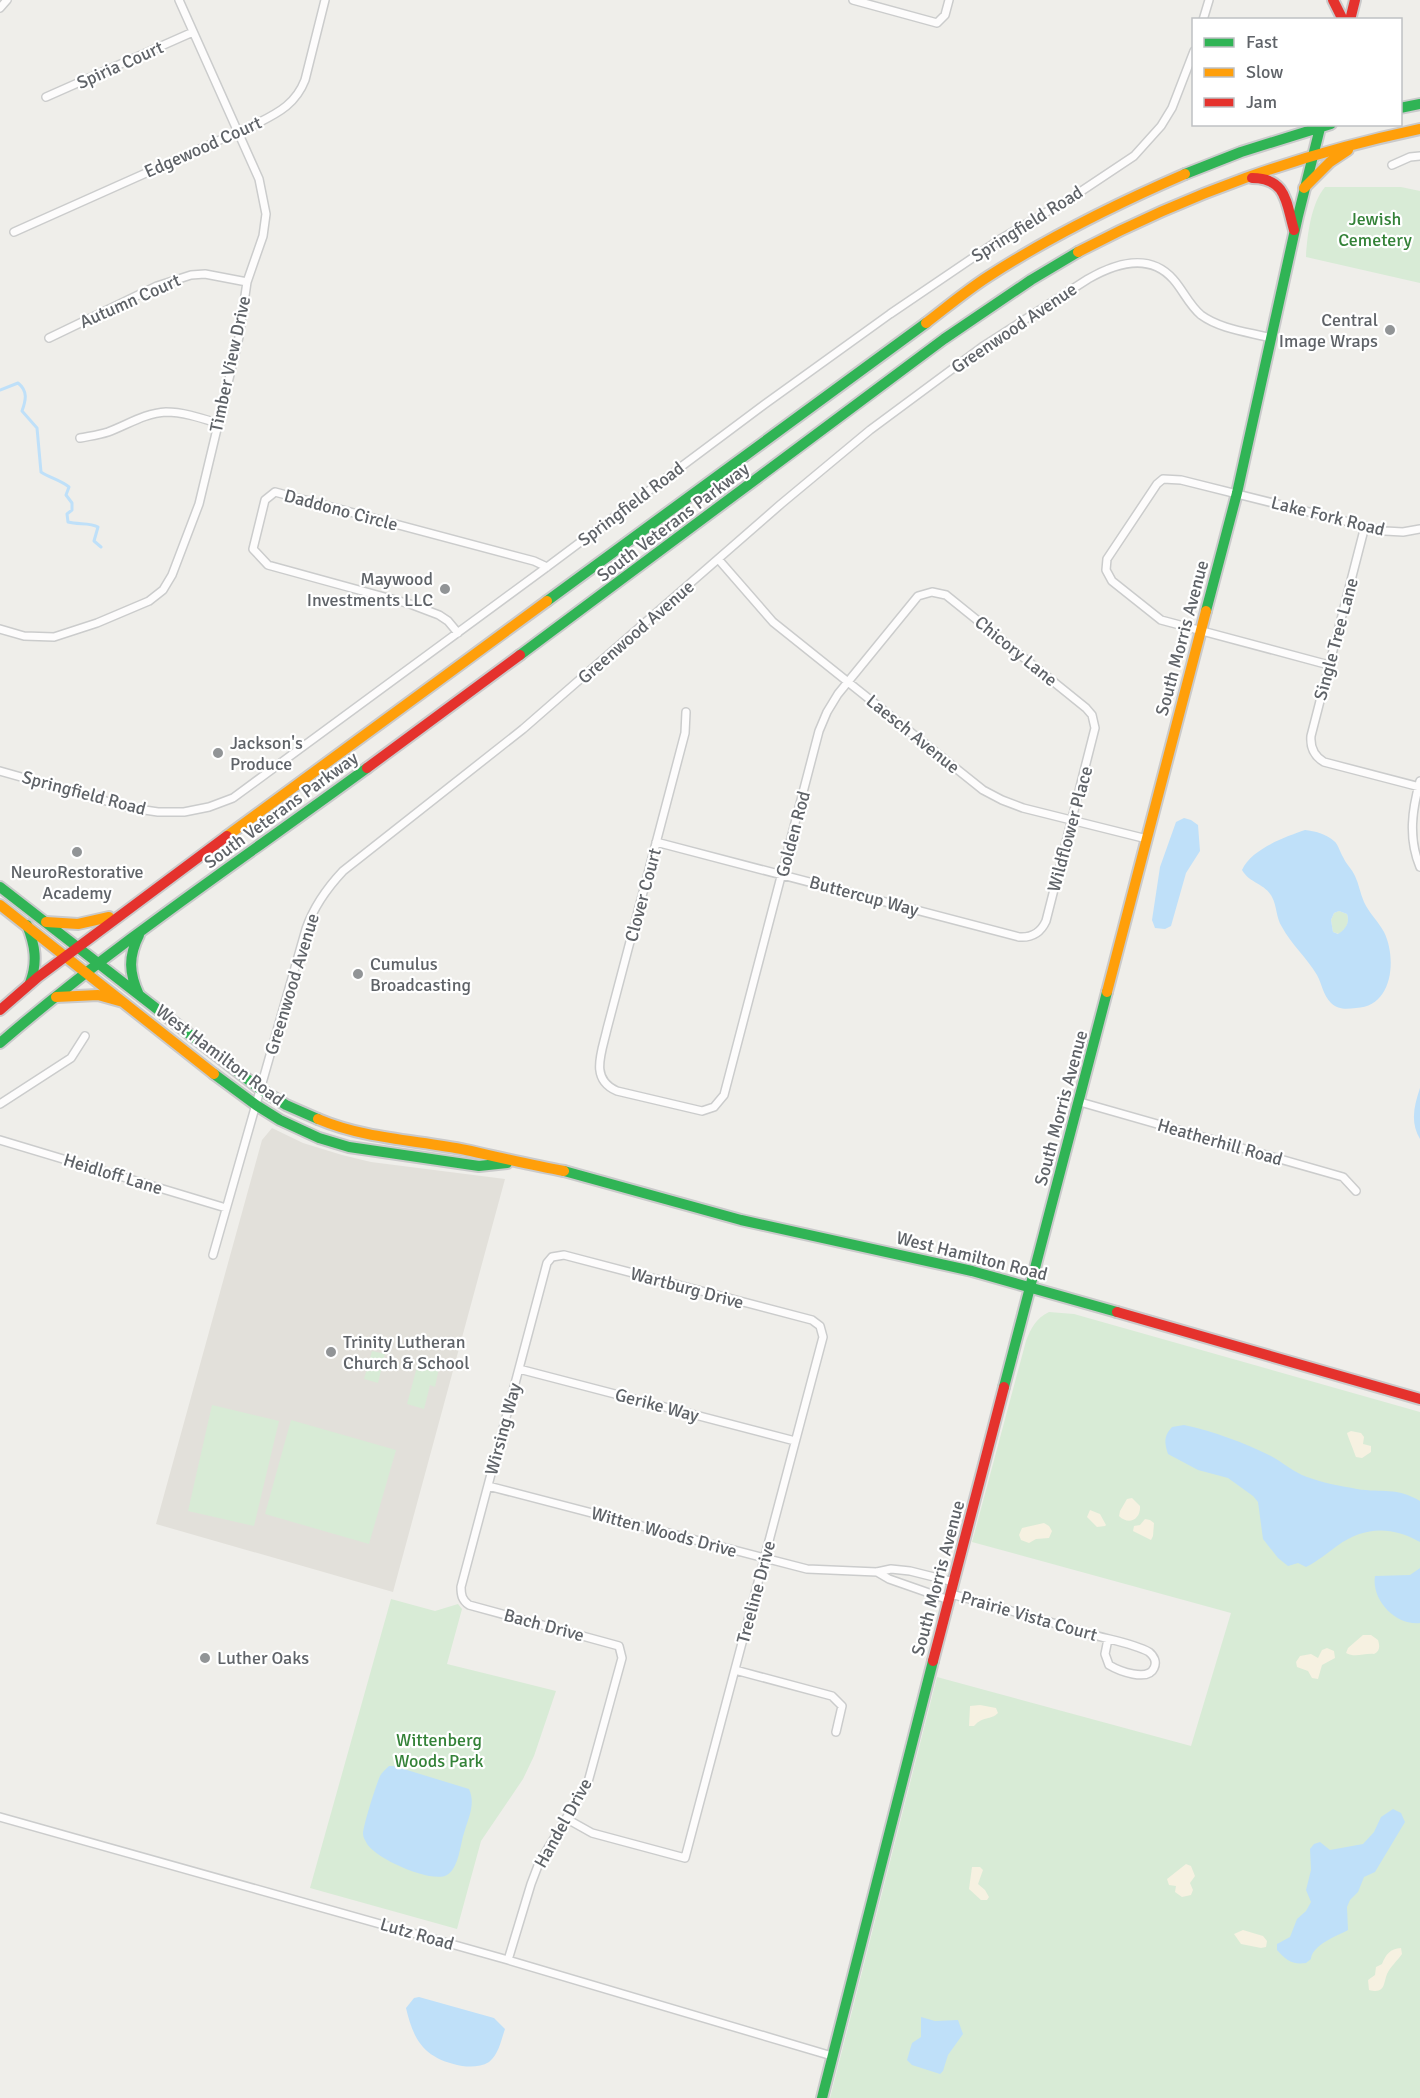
<svg xmlns="http://www.w3.org/2000/svg" width="1420" height="2098" viewBox="0 0 1420 2098" font-family="Signika,sans-serif">
  <rect width="100%" height="100%" fill="#efeeea"/>
  <path fill="#e2e0da" d="M272,1128l31,15 39,12 29,7 134,17 -112,413 -237,-68 106,-384z"/>
  <path fill="#d8ebd6" d="M1325,187h76l19,4v92l-114,-26c1,-20 5,-54 19,-70z
    M1339,911l8,3c3,9 -1,15 -8,20l-6,-2 -2,-12 3,-7z
    M1049,1312l25,2 346,98v686h-590l107,-421 254,69 40,-133 -259,-71 54,-201c5,-13 10,-23 23,-29z
    M372,1351l13,3 -7,29 -14,-4z
    M418,1363l21,5 -4,19 -5,-2 -6,24 -17,-5z
    M212,1405l67,16 -25,105 -66,-15z
    M291,1420l105,30 -27,94 -104,-30z
    M391,1599l44,12 23,-7 4,5 -15,55 109,27 -22,65 -11,23 -42,62 -24,88 -147,-41z"/>
  <path fill="#f6f1e1" d="M1351,1431l10,2 3,4 -1,7 8,2v6l-9,6 -6,-1c-1,-3 -9,-23 -9,-24z
    M1132,1498l8,8c1,13 -11,20 -21,10l1,-5 7,-12z
    M1090,1510l10,4 6,11 -1,1 -8,1 -10,-10z
    M1145,1519l5,1 4,3 -1,13 -2,4 -18,-9 1,-5 6,-1z
    M1044,1523l5,3 3,5 -3,7 -13,1 -7,4 -8,-3 -2,-5 3,-7z
    M1363,1635h8l7,5c2,6 2,11 -4,14 -10,-1 -19,4 -28,-1l2,-5z
    M1327,1648l7,3 1,7 -13,7 -4,14 -6,-1 -4,-7 -11,-4 -1,-5 4,-6 11,-2 7,4 4,-8z
    M980,1705l16,3 2,5c-8,8 -14,2 -24,13h-5l1,-20z
    M1186,1864l5,2 4,10 -5,7 3,7 -2,5 -9,2 -7,-5 1,-6 -7,-1 -2,-6z
    M972,1867h8l3,3 -5,14 7,6 4,7 -2,3h-6l-12,-11z
    M1243,1930l20,6 4,5 -1,6 -5,1 -20,-4 -7,-10z
    M1401,1948l1,6c-4,6 -12,13 -15,20 -4,11 -2,20 -18,16l-1,-10 7,-5 1,-8 6,-3c4,-10 8,-15 19,-16z"/>
  <path fill="#bfe0f9" fill-rule="evenodd" d="M1184,818l7,2 7,5 2,26 -14,22 -15,53 -6,3 -10,-1 -3,-8 8,-53 16,-45z
    M1305,830c10,1 21,4 29,11 4,3 6,11 9,16 3,7 9,12 12,19 4,8 5,17 9,26 5,11 14,19 20,30 13,26 9,75 -28,76 -9,1 -18,2 -25,-5 -8,-8 -9,-19 -14,-28 -10,-17 -26,-31 -35,-48 -6,-9 -5,-21 -10,-30 -6,-13 -23,-14 -30,-27 9,-21 43,-33 63,-40zM1339,911l8,3c3,8 -1,15 -9,20l-5,-2 -2,-12 3,-7z
    M1420,1088v51c-10,-17 -6,-33 0,-51z
    M1184,1425c29,6 61,18 87,31 13,7 22,16 36,21 16,6 34,9 50,12 25,4 40,-2 63,12v41c-28,-16 -56,-16 -83,4 -10,7 -19,15 -31,21l-8,-4 -10,3 -10,-8 -15,-19 -5,-37 -5,-6 -25,-18 -30,-8 -30,-16c-4,-12 -4,-18 4,-27z
    M1420,1568v55c-24,3 -49,-23 -45,-47l35,-1z
    M389,1766h5l75,23c7,15 -1,30 -5,44 -4,12 -5,35 -17,42 -15,9 -74,-17 -81,-33 -1,-2 -3,-5 -3,-8 0,-8 13,-49 17,-58 2,-4 6,-7 9,-10z
    M1393,1809l8,4 4,9 -30,50 -11,5 -6,15 -8,8 -3,7 1,23c-11,6 -36,15 -37,29l-5,4c-14,2 -20,-3 -29,-13v-6l13,-7 7,-18 9,-8 5,-9 -5,-12 5,-20 -1,-21 4,-5 6,-2 10,8 33,-6 11,-12 7,-15z
    M419,1997l75,21 11,11c-4,11 -6,25 -16,33 -8,5 -18,5 -27,4 -36,-7 -48,-23 -56,-58l8,-10z
    M921,2017l14,4 23,-1 5,14 -15,21 -5,16 -3,3 -28,-9 -5,-5 5,-17 9,-6z"/>
  <g fill="none" stroke-linecap="round" stroke-linejoin="round">
    <path stroke="#bfe0f9" stroke-width="3" d="M0,390l18,-7c10,8 8,17 4,28l15,17 4,44c9,6 19,8 28,15l-3,8 6,8v7l-5,4 1,8c10,3 22,0 30,5l-4,14 7,6"/>
    <g stroke="#cbcccc" stroke-width="10">
      <path id="street" d="M853,0l84,23 8,-8 4,-15
        M0,8l7,-8
        M1203,20l6,-20
        M46,97l147,-65
        M1392,165l18,-8 10,-1
        M14,232l244,-109c22,-11 38,-20 47,-43l20,-80
        M49,338l108,-52 34,-11 14,-1 42,8
        M80,438c10,-2 19,-3 28,-6 19,-7 37,-19 58,-20 17,0 35,6 51,11
        M1365,526l-54,210c-1,12 3,20 13,26l96,25
        M719,560l54,62 210,168 19,10 21,8 124,31
        M0,629l24,7 30,1 43,-14 52,-22 14,-11 9,-15 27,-71 40,-167 8,-55 16,-46 3,-22 -7,-35 -80,-179
        M458,633l-10,-12 -9,-6 -29,-11 -142,-39 -15,-16 12,-49 10,-8 259,69 13,6
        M1329,665l-168,-45 -49,-39 -6,-11 1,-11 50,-75 6,-5 18,1 204,51 18,1 17,-3
        M0,771l131,37 27,4h26l25,-5 24,-9 314,-231 218,-163 125,-90 112,-76 72,-42 60,-40 27,-30 11,-18 22,-57
        M1420,781c-8,29 -12,57 0,86
        M656,842l363,95c13,1 22,-5 27,-16l49,-193 -3,-13 -6,-7 -140,-113 -14,-3 -14,4 -80,98 -11,18 -8,19 -95,364 -10,12 -12,4 -85,-20c-28,-12 -15,-39 -10,-62l78,-296 1,-21
        M1080,1102l263,75 13,14
        M0,1104l71,-46 14,-22
        M0,1140l226,68
        M213,1255l93,-326c8,-23 21,-41 37,-58l180,-142 258,-225 89,-74 112,-83 106,-68c26,-15 61,-27 85,0 10,11 16,26 28,36 19,14 47,17 70,23
        M519,1369l276,72
        M488,1486l319,83 70,3 14,-3 19,2 44,11
        M877,1572l12,7 60,21
        M951,1594c45,12 91,26 136,39 18,6 46,10 62,19 5,4 8,10 5,16 -6,14 -35,3 -45,-3l-4,-11 3,-15
        M735,1670l97,26 10,10 -6,26
        M0,1817l508,143 324,96
        M508,1960l23,-76 8,-21 49,-81 34,-124 -3,-12 -150,-41c-7,-5 -8,-10 -8,-18l86,-324 5,-6 12,-2 248,65 8,6 3,11 -138,521 -93,-25 -25,-14"/>
    </g>
    <g stroke="#cacacb" stroke-width="14">
      <path id="fast" d="M1400,108l20,-4
        M1185,174l56,-22 90,-28
        M547,601l379,-278
        M1206,611l31,-118 61,-277 23,-92
        M520,655l424,-316 87,-59 47,-28
        M0,887l260,202 26,16 32,14
        M27,925c8,20 11,37 3,58
        M139,935c-11,22 -10,38 0,60
        M0,1043c116,-100 244,-185 367,-275
        M214,1074l42,31 24,15 39,18 30,9 130,19 28,-3
        M564,1171l177,49 231,51 145,41
        M1004,1387l103,-395
        M822,2098l111,-437"/>
    </g>
    <g stroke="#cacacb" stroke-width="14">
      <path id="slow" d="M1304,188l26,-26 18,-12
        M1078,252c112,-59 219,-97 342,-123
        M926,323c21,-16 41,-33 63,-47 62,-40 129,-73 196,-102
        M227,836l320,-235
        M0,905l214,169
        M46,922l32,2 31,-7
        M1107,992l99,-381
        M56,997l42,-2 25,7
        M318,1119c47,20 98,21 148,31 32,7 65,15 98,21"/>
    </g>
    <g stroke="#cacacb" stroke-width="14">
      <path id="jam" d="M1333,0l10,20
        M1350,20l5,-20
        M1252,178c35,0 34,25 42,52
        M367,768l153,-113
        M0,1010l38,-33 189,-141
        M1117,1312l303,87
        M933,1661l71,-274"/>
    </g>
    <use href="#street" stroke="#fdfcfc" stroke-width="7"/>
    <use href="#fast" stroke="#30b455" stroke-width="10"/>
    <use href="#slow" stroke="#ff9f0a" stroke-width="10"/>
    <use href="#jam" stroke="#e5322d" stroke-width="10"/>
  </g>
  <g fill="#919496" stroke="#fff" stroke-width="2">
    <circle cx="1390" cy="330" r="6"/>
    <circle cx="445" cy="589" r="6"/>
    <circle cx="218" cy="753" r="6"/>
    <circle cx="77" cy="852" r="6"/>
    <circle cx="358" cy="974" r="6"/>
    <circle cx="331" cy="1352" r="6"/>
    <circle cx="205" cy="1658" r="6"/>
  </g>
  <g text-anchor="middle" stroke-width="4.5" stroke-linejoin="round" paint-order="stroke">
    <g font-size="18" fill="#5f6368" stroke="#fff">
      <text transform="translate(120 65) rotate(-24)" y="6">Spiria Court</text>
      <text transform="translate(203 147) rotate(-24)" y="6">Edgewood Court</text>
      <text transform="translate(1027 224) rotate(-32)" y="6">Springfield Road</text>
      <text transform="translate(130 301) rotate(-24)" y="6">Autumn Court</text>
      <text transform="translate(1014 328) rotate(-34)" y="6">Greenwood Avenue</text>
      <text transform="translate(230 364) rotate(-78)" y="6">Timber View Drive</text>
      <text transform="translate(631 504) rotate(-37)" y="6">Springfield Road</text>
      <text transform="translate(341 510) rotate(15)" y="6">Daddono Circle</text>
      <text transform="translate(1328 516) rotate(14)" y="6">Lake Fork Road</text>
      <text transform="translate(673 522) rotate(-37)" y="6">South Veterans Parkway</text>
      <text transform="translate(636 632) rotate(-41)" y="6">Greenwood Avenue</text>
      <text transform="translate(1182 638) rotate(-75)" y="6">South Morris Avenue</text>
      <text transform="translate(1336 639) rotate(-75)" y="6">Single Tree Lane</text>
      <text transform="translate(1016 651) rotate(39)" y="6">Chicory Lane</text>
      <text transform="translate(913 734) rotate(39)" y="6">Laesch Avenue</text>
      <text transform="translate(84 793) rotate(15)" y="6">Springfield Road</text>
      <text transform="translate(281 810) rotate(-36)" y="6">South Veterans Parkway</text>
      <text transform="translate(1070 829) rotate(-75)" y="6">Wildflower Place</text>
      <text transform="translate(793 834) rotate(-75)" y="6">Golden Rod</text>
      <text transform="translate(643 895) rotate(-75)" y="6">Clover Court</text>
      <text transform="translate(864 896) rotate(15)" y="6">Buttercup Way</text>
      <text transform="translate(292 984) rotate(-73)" y="6">Greenwood Avenue</text>
      <text transform="translate(220 1055) rotate(37)" y="6">West Hamilton Road</text>
      <text transform="translate(1061 1108) rotate(-75)" y="6">South Morris Avenue</text>
      <text transform="translate(1220 1142) rotate(16)" y="6">Heatherhill Road</text>
      <text transform="translate(113 1174) rotate(17)" y="6">Heidloff Lane</text>
      <text transform="translate(972 1256) rotate(14)" y="6">West Hamilton Road</text>
      <text transform="translate(687 1288) rotate(15)" y="6">Wartburg Drive</text>
      <text transform="translate(657 1405) rotate(15)" y="6">Gerike Way</text>
      <text transform="translate(503 1429) rotate(-75)" y="6">Wirsing Way</text>
      <text transform="translate(664 1532) rotate(15)" y="6">Witten Woods Drive</text>
      <text transform="translate(938 1578) rotate(-75)" y="6">South Morris Avenue</text>
      <text transform="translate(756 1592) rotate(-75)" y="6">Treeline Drive</text>
      <text transform="translate(1029 1616) rotate(16)" y="6">Prairie Vista Court</text>
      <text transform="translate(544 1625) rotate(15)" y="6">Bach Drive</text>
      <text transform="translate(563 1823) rotate(-61)" y="6">Handel Drive</text>
      <text transform="translate(417 1934) rotate(16)" y="6">Lutz Road</text>
    </g>
    <g font-size="18" fill="#348238" stroke="#fff">
      <text x="1375" y="225">Jewish<tspan x="1375" dy="21">Cemetery</tspan></text>
      <text x="439" y="1746">Wittenberg<tspan x="439" dy="21">Woods Park</tspan></text>
    </g>
    <g font-size="18" fill="#5f6368" stroke="#fff" text-anchor="start">
      <text x="1378" y="326" text-anchor="end">Central<tspan x="1378" dy="21">Image Wraps</tspan></text>
      <text x="433" y="585" text-anchor="end">Maywood<tspan x="433" dy="21">Investments LLC</tspan></text>
      <text x="230" y="749">Jackson's<tspan x="230" dy="21">Produce</tspan></text>
      <text x="77" y="878" text-anchor="middle">NeuroRestorative<tspan x="77" dy="21">Academy</tspan></text>
      <text x="370" y="970">Cumulus<tspan x="370" dy="21">Broadcasting</tspan></text>
      <text x="343" y="1348">Trinity Lutheran<tspan x="343" dy="21">Church &amp; School</tspan></text>
      <text x="217" y="1664">Luther Oaks</text>
    </g>
  </g>
  <rect x="1192" y="18" width="210" height="108" fill="#ffffff" stroke="#bfc1c3" stroke-width="1.5"/>
  <rect x="1204" y="38" width="30" height="9" fill="#30b455" stroke="#bfc1c3" stroke-width="1.5"/>
  <text x="1246" y="48" font-size="18" fill="#5f6368">Fast</text>
  <rect x="1204" y="68" width="30" height="9" fill="#ff9f0a" stroke="#bfc1c3" stroke-width="1.5"/>
  <text x="1246" y="78" font-size="18" fill="#5f6368">Slow</text>
  <rect x="1204" y="98" width="30" height="9" fill="#e5322d" stroke="#bfc1c3" stroke-width="1.5"/>
  <text x="1246" y="108" font-size="18" fill="#5f6368">Jam</text>
</svg>
